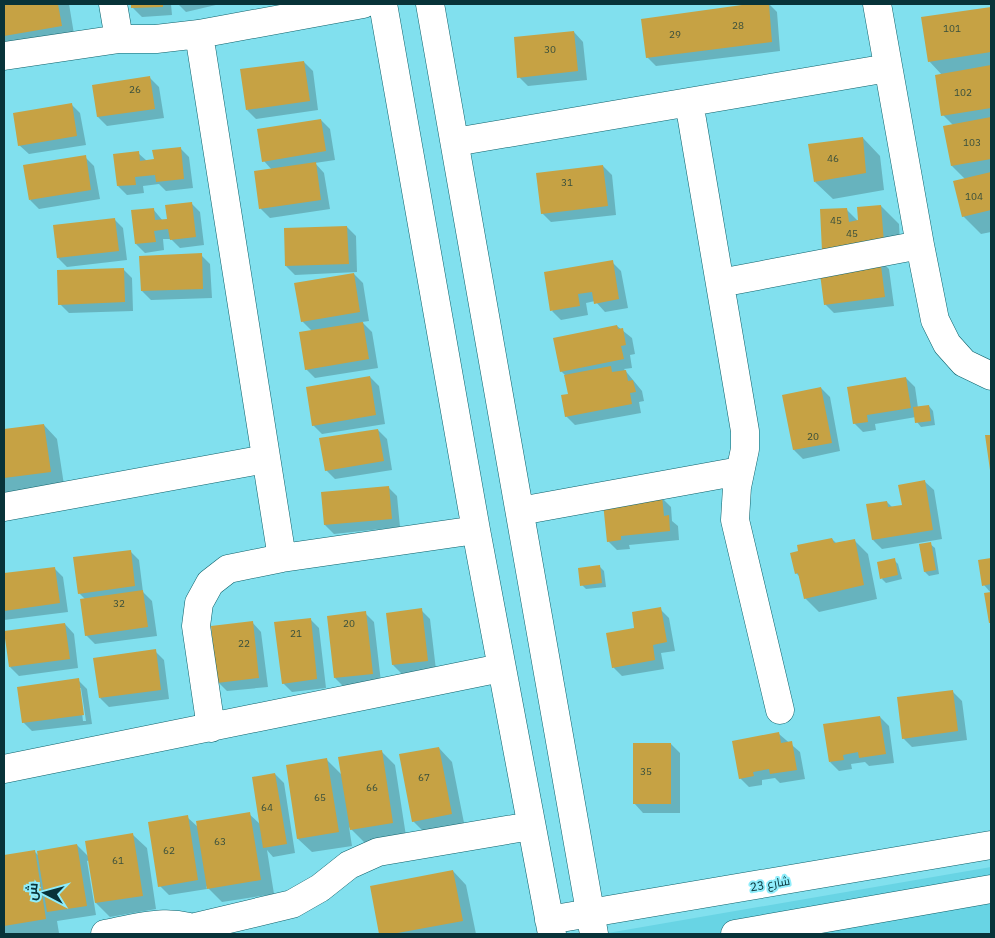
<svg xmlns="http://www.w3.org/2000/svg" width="995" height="938" viewBox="0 0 995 938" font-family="'IBM Plex Sans',Cairo,sans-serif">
  <rect width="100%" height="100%" fill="#81e0ee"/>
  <path fill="#68d4e4" d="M991,867v67h-389z"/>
  <path fill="#0003" fill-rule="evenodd" d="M4,4h65l6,36 -63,10 -8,-8z
    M132,4h39l1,11 -30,2 -9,-9z
    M178,4h42l-34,8z
    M761,4h8l8,8 3,39 -124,15 -9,-9 -5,-37z
    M991,8v224l-10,2 -18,-18 3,-36 -14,-14 1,-41 -10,-10 -1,-40 -13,-14z
    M574,32l9,10 4,38 -59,6 -9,-9z
    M304,62l9,9 5,39 -62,9 -9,-9z
    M150,78l9,9 5,31 -57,8 -9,-9 -5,-31z
    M71,104l9,9 6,32 -57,9 -10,-9z
    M321,120l9,9 5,31 -20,3 9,10 6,36 -60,9 -9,-9 -6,-37 17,-2 -8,-9z
    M863,138l17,18 4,34 -51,9 -18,-17z
    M180,148l9,9 4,31 -27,3 -7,-7 -16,2 1,7 -17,2 -9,-9 20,-33 9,8h8z
    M85,157l9,9 6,33 -61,10 -9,-9z
    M603,166l9,9 4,40 -65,7 -9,-9z
    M191,203l9,9 4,33 -24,3 -9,-9h-8l1,11 -19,3 -9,-9 17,-35 10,12 5,-1z
    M881,206l18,18 2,37 -18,2 6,6 5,37 -60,7 -9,-9 13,-39 8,-56 14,14z
    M114,219l9,9 4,32 -60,7 -9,-9z
    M347,227l9,9 1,36 -62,3 -9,-9z
    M201,255l9,9 2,34 -61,2 -9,-9z
    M612,262l9,9 7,37 -23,4 -10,-11 -9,2 2,12 -27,5 -9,-9z
    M123,269l9,9 1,33 -64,2 -9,-9z
    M354,274l9,9 6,38 -7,1 10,10 6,36 -63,10 -9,-9 6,-38 -10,-10z
    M617,326l15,12 3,16 -5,1 2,13 -8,1 18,22 2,10 -5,1 2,11 -66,12 -9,-9 3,-21 -3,-19 -5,-5z
    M370,377l9,9 6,38 -63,10 -9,-9z
    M906,378l9,9 3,21 11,-2 4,5 2,14 -14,2 -4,-5 -1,-5 -41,7 1,6 -13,2 -9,-9z
    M821,388l9,9 10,54 -37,8 -9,-9z
    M44,425l13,14 7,46 -60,8v-63z
    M378,430l9,9 5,31 -57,9 -9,-9z
    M924,481l10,9 8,49 -60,10 -9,-9 14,-38 6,6 10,-2z
    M388,487l9,9 3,31 -66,7 -9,-9 -3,-32z
    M662,498l9,9 1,14 6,5 1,14 -50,5 1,4 -13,1 -9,-9z
    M832,539l5,5 17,-4 14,14 9,45 -58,13 -14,-14 -5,-21 -4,-4z
    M930,544l5,4 4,26 -10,2 -4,-4z
    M130,551l9,9 4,32 9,9 5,35 -62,8 -9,-9 -1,-36 -6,-6z
    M991,559v34l-7,-8 -4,-24z
    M894,560l4,4 4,15 -16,4 -4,-4z
    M600,567l4,4 2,16 -20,2 -4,-4z
    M54,568l9,9 5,35 -64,8v-45z
    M660,609l9,9 6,33 -14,2 3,16 -42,7 -9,-9 22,-38z
    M421,610l9,9 6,51 -34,4 -9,-9z
    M365,613l9,9 7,60 -37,5 -9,-9z
    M310,619l9,9 7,60 -34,4 -9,-9z
    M252,622l9,10 7,55 -41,4 -9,-9z
    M65,624l9,10 4,34 -59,8 -9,-9z
    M155,651l9,9 5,39 -60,8 -9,-9z
    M78,680l9,9 5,35 -60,7 -9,-9zM79,688h2l5,33h-3z
    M952,691l10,10 5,39 -55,7 -9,-9z
    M880,717l9,9 5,37 -25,3 -4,-4 -14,2 1,5 -13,2 -9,-9z
    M779,734l21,18 5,27 -25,4 -5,-5 -13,2v5l-13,2 -9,-9z
    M671,744l9,9v60h-37l-9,-10z
    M439,748l13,14 13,66 -38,7 -14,-14z
    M381,751l14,14 11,71 -41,7 -16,-16 3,19 -40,6 -14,-13 28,-80 16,16z
    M275,774l9,9 11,70 -22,4 -6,-7 7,44 -52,8 -16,-16 1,3 -38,6 -9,-9 27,-69 12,11 50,-14 11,10z
    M133,835l14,13 9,61 -46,8 -14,-14 -6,-43 -3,1 9,54 -39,6 2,12 -53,1 -2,-2v-76l30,-5 6,6 37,-12 12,12z
    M453,871l13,14 10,49h-95l-9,-47z"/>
  <path fill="#c6a244" d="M4,4h54l4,22 -58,10z
    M131,4h32v3l-32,1z
    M749,4h20l3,38 -126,16 -5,-39z
    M991,7v45l-63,10 -7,-45z
    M574,31l4,40 -61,7 -3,-41z
    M304,61l6,40 -64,9 -6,-41z
    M991,65v43l-50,8 -6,-41z
    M150,76l5,33 -58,8 -5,-32z
    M72,103l5,33 -59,10 -5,-33z
    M991,117v42l-40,7 -8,-40z
    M321,119l5,32 -64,11 -5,-33z
    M863,137l3,36 -52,9 -6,-38z
    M181,147l3,32 -28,3 -1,-7 -20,2 1,8 -19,1 -4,-32 26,-3 1,10 14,-2 -2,-9z
    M86,155l5,35 -62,10 -6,-35z
    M316,162l5,38 -62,9 -5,-38z
    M603,165l5,41 -67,8 -5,-41z
    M991,172v38l-29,7 -9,-36z
    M192,202l4,35 -26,3 -2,-11 -14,2 2,11 -21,2 -4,-34 23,-2 1,12 12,-1 -2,-14z
    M881,205l3,38 -62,8 -2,-42 27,-1 2,14 9,-2 -1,-13z
    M115,218l4,33 -62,7 -4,-33z
    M347,226l2,38 -64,2 -1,-38z
    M202,253l1,36 -62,2 -2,-35z
    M880,258l5,39 -61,8 -5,-39z
    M613,260l6,39 -25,5 -2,-12 -14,2 2,12 -30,5 -6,-39z
    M124,268l1,34 -67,3 -1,-35z
    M354,273l6,39 -59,10 -7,-39z
    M363,322l6,37 -64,11 -6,-38z
    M617,325l1,4 5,-1 3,17 -5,1 3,13 -64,13 -7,-34z
    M611,366l1,6 14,-2 2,11 5,-1 3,12 -6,1 2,11 -67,13 -4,-22 7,-1 -4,-19z
    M370,376l6,39 -64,11 -6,-39z
    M906,377l5,31 -44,7 1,7 -15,2 -6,-37z
    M821,387l11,56 -39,7 -11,-55z
    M929,405l2,16 -16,2 -2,-16z
    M44,424l7,48 -47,6v-49z
    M378,429l6,32 -59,10 -6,-33z
    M985,435h6v35h-1z
    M925,480l8,50 -61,10 -6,-36 21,-3 1,6 14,-2 -4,-20z
    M389,486l3,33 -68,6 -3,-33z
    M662,496l2,20 5,-1 1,16 -49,5v4l-14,2 -4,-39z
    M832,538l2,5 21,-4 9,46 -60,14 -6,-26 -3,1 -5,-21 8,-2 -1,-6z
    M931,542l5,28 -12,2 -5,-28z
    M131,550l4,36 -57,8 -5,-37z
    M895,558l3,17 -18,4 -3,-17z
    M991,558v26l-9,2 -4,-26z
    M600,565l2,18 -22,3 -2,-18z
    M55,567l5,36 -56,8v-38z
    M143,590l5,37 -63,9 -5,-37z
    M991,592v31h-2l-5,-30z
    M661,607l6,35 -14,3 2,15 -43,8 -6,-35 28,-5 -2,-16z
    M422,608l6,53 -36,4 -6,-52z
    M366,611l7,63 -39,4 -7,-62z
    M311,618l6,61 -35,5 -8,-62z
    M253,621l6,57 -42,5 -6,-57z
    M65,623l5,36 -61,8 -5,-36z
    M156,649l5,41 -62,8 -6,-40z
    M79,678l5,37 -62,8 -5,-36z
    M953,690l5,41 -56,8 -5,-42z
    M880,716l6,38 -27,4 -1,-6 -15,3 1,5 -15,2 -6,-38z
    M779,732l2,11 11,-2 5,29 -27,4 -1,-5 -16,3 1,4 -15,3 -7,-38z
    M633,743h38v61h-38z
    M439,747l13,67 -40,8 -13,-68z
    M382,750l11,73 -43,7 -12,-73z
    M327,758l12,74 -42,7 -11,-74z
    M275,773l12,71 -24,4 -11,-71z
    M250,812l11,68 -54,9 -11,-68z
    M188,815l10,65 -40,7 -10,-65z
    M133,833l10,63 -48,7 -10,-62z
    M77,844l10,62 -40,6 -10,-61z
    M35,850l11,69 -42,7v-71z
    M453,870l10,51 -71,13h-13l-9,-48z"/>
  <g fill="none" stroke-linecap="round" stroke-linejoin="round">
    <g stroke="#0e606a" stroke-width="29">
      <path id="minor" d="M113,4l6,35
        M383,4l93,526 76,404
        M430,4l164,930
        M877,4l43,241 15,75 12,24 17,19 27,13
        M199,34l83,524
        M4,56l115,-17h37l43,-5 164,-30
        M689,102l56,329v18l-8,38 -2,33 45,190
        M455,142l433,-74
        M720,283l200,-38
        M4,507l262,-48
        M520,511l220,-40
        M211,728l-15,-102 3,-23 11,-20 18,-14 54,-11 194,-28
        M4,769l497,-101
        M549,920l442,-75
        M195,927l97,-23 28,-16 29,-23 29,-13 153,-26
        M105,934c35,-7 69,-18 102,0
        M735,934l256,-45"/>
    </g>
    <use href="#minor" stroke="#fff" stroke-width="28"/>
  </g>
  <g text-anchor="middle" stroke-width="4" stroke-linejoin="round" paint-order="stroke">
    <g font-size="10" fill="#384f3c">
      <text x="738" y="29">28</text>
      <text x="952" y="32">101</text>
      <text x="675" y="38">29</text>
      <text x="550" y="53">30</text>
      <text x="135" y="93">26</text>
      <text x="963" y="96">102</text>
      <text x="972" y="146">103</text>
      <text x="833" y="162">46</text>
      <text x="567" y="186">31</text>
      <text x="974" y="200">104</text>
      <text x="836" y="224">45</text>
      <text x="852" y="237">45</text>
      <text x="813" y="440">20</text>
      <text x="119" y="607">32</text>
      <text x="349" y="627">20</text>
      <text x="296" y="637">21</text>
      <text x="244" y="647">22</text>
      <text x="646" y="775">35</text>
      <text x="424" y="781">67</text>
      <text x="372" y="791">66</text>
      <text x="320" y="801">65</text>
      <text x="267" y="811">64</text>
      <text x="220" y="845">63</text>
      <text x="169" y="854">62</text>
      <text x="118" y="864">61</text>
    </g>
    <g font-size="12" fill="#083339" stroke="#8fedfb">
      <text transform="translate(770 884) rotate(-10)" y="4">شارع 23</text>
    </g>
  </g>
  <rect width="995" height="938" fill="none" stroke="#083339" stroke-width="10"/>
  <g transform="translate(45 893) rotate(276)" stroke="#8fedfb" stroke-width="4" paint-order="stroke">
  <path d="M0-4L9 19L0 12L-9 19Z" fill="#083339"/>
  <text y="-8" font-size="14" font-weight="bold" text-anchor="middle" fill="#083339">ش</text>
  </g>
</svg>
